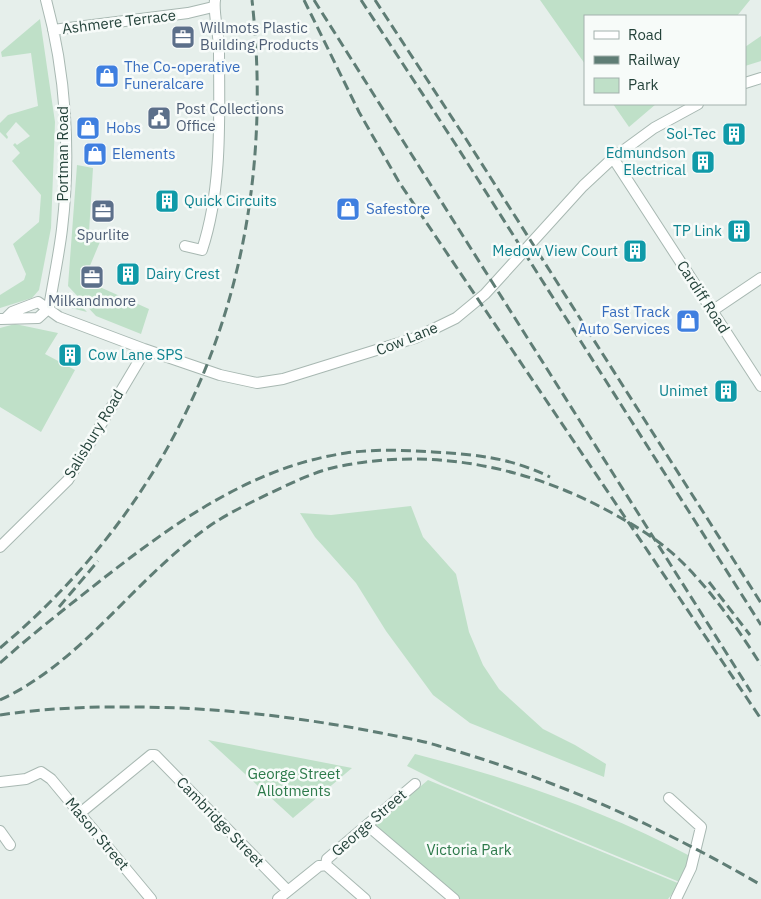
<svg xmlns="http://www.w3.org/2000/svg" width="761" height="899" viewBox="0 0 761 899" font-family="'IBM Plex Sans',sans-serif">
  <rect width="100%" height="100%" fill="#e6efeb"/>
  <path fill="#bfe0c8" d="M540,0h210l-13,16h-152v48z
    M40,19l15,103 -4,106 -12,62 -7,8 -32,10v-13l24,-15 2,-6 -13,-30 26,-22 2,-27 -29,-34 8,-8 -7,-8 2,-2 2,2 13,-9 -14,-14 -10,12 2,3 -1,2 -7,-7v-9l8,-8 30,-9 -7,-53 -29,4 -1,-5z
    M761,36v25l-16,5v-19z
    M613,104h43l-27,23z
    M77,165l16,3 -4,64 13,5 -18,43 65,29 -8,25 -45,-18 -28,-30z
    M68,292l19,20 -16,-4 -4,-4z
    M15,324l43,9 -13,21 30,16 -34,62 -41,-25v-79z
    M411,506l12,31 33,37 13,58 14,33 16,24 44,40 32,16 31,19 -2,13 -134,-54 -37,-28 -47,-64 -30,-48 -41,-46 -15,-24 31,2z
    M208,740l144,28 -59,50z
    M415,754c95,24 188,56 275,102l-8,27 -239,-99 -36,-18z
    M428,780l252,104 -12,15h-217l-82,-69z"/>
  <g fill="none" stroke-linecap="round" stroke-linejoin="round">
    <g stroke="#a8b8b2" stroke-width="12">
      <path id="minor" d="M46,0c20,73 25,154 16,229 -3,26 -9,53 -13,79
        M53,30l135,-17 25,-6
        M745,83l16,-5
        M613,158l148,228
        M185,246l17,4c21,-64 17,-135 17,-201 0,-15 -6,-36 -4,-49
        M712,311l49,-33
        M6,318l6,-6 26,-10 21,15 85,32 76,26 37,8 26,-4 132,-41 41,-20 29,-24 98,-108 30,-28 41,-30 44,-24
        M1,319l37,-1 11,-10
        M0,547l68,-67 72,-121
        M0,782l26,-3 15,-7 10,7 100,120
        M669,798l32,29 -10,41 -15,31
        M79,814l72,-59h4l133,136
        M367,825l87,74
        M0,831l10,14
        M326,865l1,-6 88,-75
        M326,865l39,34
        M278,899l41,-33 7,-1"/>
    </g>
    <use href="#minor" stroke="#fff" stroke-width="10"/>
    <path stroke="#5f7d75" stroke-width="3" stroke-dasharray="10 5" stroke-linecap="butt" d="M304,0l55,112 40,70 362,537
      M314,0l437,692
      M361,0l95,145 305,480
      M375,0l91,139 295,464
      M709,582l41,53
      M59,607l39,-46
      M0,648c196,-165 280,-395 252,-648
      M0,663c32,-29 66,-55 100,-82 73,-57 151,-114 246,-128 29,-4 58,-3 87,-1 46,3 75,5 117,25
      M0,700c82,-38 132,-118 204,-170 20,-15 42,-25 64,-36 22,-10 45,-22 68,-27 89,-19 179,-3 259,37 31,16 63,34 88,59 30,30 55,66 78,102
      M0,715c59,-9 119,-9 179,-7 69,3 135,12 202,25 19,4 39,7 58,13 113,32 221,80 322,139"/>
  </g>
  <defs>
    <g id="office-square" transform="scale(1.25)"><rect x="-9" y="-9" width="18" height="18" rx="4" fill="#5c6f8a" stroke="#f7fbf9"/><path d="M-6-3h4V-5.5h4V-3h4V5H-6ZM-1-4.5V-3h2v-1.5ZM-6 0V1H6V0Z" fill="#fff"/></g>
    <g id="shop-square" transform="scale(1.25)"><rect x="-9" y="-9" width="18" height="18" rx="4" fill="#3f7fe0" stroke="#f7fbf9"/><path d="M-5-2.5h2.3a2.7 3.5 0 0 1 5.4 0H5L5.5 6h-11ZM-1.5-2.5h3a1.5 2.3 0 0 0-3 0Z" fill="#fff"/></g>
    <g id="civic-square" transform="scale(1.25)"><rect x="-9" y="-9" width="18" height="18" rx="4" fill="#5c6f8a" stroke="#f7fbf9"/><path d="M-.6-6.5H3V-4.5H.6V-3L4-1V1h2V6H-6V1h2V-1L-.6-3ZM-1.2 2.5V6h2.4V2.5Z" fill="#fff"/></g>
    <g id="building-square" transform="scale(1.25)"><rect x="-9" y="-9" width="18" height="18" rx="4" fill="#0f9aa8" stroke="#f7fbf9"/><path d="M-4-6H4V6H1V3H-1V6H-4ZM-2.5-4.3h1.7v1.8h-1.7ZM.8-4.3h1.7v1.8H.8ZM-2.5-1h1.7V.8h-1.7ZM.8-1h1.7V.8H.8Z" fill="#fff"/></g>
  </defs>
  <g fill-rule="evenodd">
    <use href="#office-square" x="183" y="37"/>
    <use href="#shop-square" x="107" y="76"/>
    <use href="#civic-square" x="159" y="118"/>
    <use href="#shop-square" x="88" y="128"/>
    <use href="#building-square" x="734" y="134"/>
    <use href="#shop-square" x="95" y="154"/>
    <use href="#building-square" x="703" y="162"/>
    <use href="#building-square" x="167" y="201"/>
    <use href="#shop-square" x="348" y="209"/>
    <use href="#office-square" x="103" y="211"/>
    <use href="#building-square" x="739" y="231"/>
    <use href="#building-square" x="635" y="251"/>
    <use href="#building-square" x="128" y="274"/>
    <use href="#office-square" x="92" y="277"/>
    <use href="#shop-square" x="688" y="321"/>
    <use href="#building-square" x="70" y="355"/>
    <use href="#building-square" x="726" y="391"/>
  </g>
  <g text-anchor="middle" stroke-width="5" stroke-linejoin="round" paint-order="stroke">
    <g font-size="15" fill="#24423a" stroke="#f7fbf9">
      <text transform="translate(119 22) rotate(-7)" y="5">Ashmere Terrace</text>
      <text transform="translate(63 154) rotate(-90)" y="5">Portman Road</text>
      <text transform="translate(703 297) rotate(57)" y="5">Cardiff Road</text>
      <text transform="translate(407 339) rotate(-22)" y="5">Cow Lane</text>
      <text transform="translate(94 434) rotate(-59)" y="5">Salisbury Road</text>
      <text transform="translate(220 822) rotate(46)" y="5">Cambridge Street</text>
      <text transform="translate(369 823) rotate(-41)" y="5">George Street</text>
      <text transform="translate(97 834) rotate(50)" y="5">Mason Street</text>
    </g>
    <g font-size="15" fill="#4e5e75" stroke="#f7fbf9" text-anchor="start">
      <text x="200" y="33">Willmots Plastic<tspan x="200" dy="17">Building Products</tspan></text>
      <text x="176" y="114">Post Collections<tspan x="176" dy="17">Office</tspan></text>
      <text x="103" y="240" text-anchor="middle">Spurlite</text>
      <text x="92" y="306" text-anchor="middle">Milkandmore</text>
    </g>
    <g font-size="15" fill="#366cbe" stroke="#f7fbf9" text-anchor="start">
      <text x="124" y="72">The Co-operative<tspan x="124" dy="17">Funeralcare</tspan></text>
      <text x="106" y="133">Hobs</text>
      <text x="112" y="159">Elements</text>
      <text x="366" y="214">Safestore</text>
      <text x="670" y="317" text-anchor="end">Fast Track<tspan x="670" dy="17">Auto Services</tspan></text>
    </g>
    <g font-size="15" fill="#0d838f" stroke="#f7fbf9" text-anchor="end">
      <text x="716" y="139">Sol-Tec</text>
      <text x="686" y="158">Edmundson<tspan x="686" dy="17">Electrical</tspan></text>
      <text x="184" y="206" text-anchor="start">Quick Circuits</text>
      <text x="722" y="236">TP Link</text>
      <text x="618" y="256">Medow View Court</text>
      <text x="146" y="279" text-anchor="start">Dairy Crest</text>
      <text x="88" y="360" text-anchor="start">Cow Lane SPS</text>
      <text x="708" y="396">Unimet</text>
    </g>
    <g font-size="15" fill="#2d7a4b" stroke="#f7fbf9">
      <text x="294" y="779">George Street<tspan x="294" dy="17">Allotments</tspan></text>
      <text x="469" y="855">Victoria Park</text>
    </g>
  </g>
  <rect x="584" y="15" width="162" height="90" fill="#f7fbf9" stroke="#a3b1ad"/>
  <rect x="594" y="31" width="25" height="8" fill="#ffffff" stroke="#a3b1ad"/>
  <text x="628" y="40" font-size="15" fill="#24423a">Road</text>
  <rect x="594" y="56" width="25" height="8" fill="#5f7d75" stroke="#a3b1ad"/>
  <text x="628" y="65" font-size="15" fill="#24423a">Railway</text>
  <rect x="594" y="78" width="25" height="15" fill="#bfe0c8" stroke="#a3b1ad"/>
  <text x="628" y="90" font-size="15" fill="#24423a">Park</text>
</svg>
